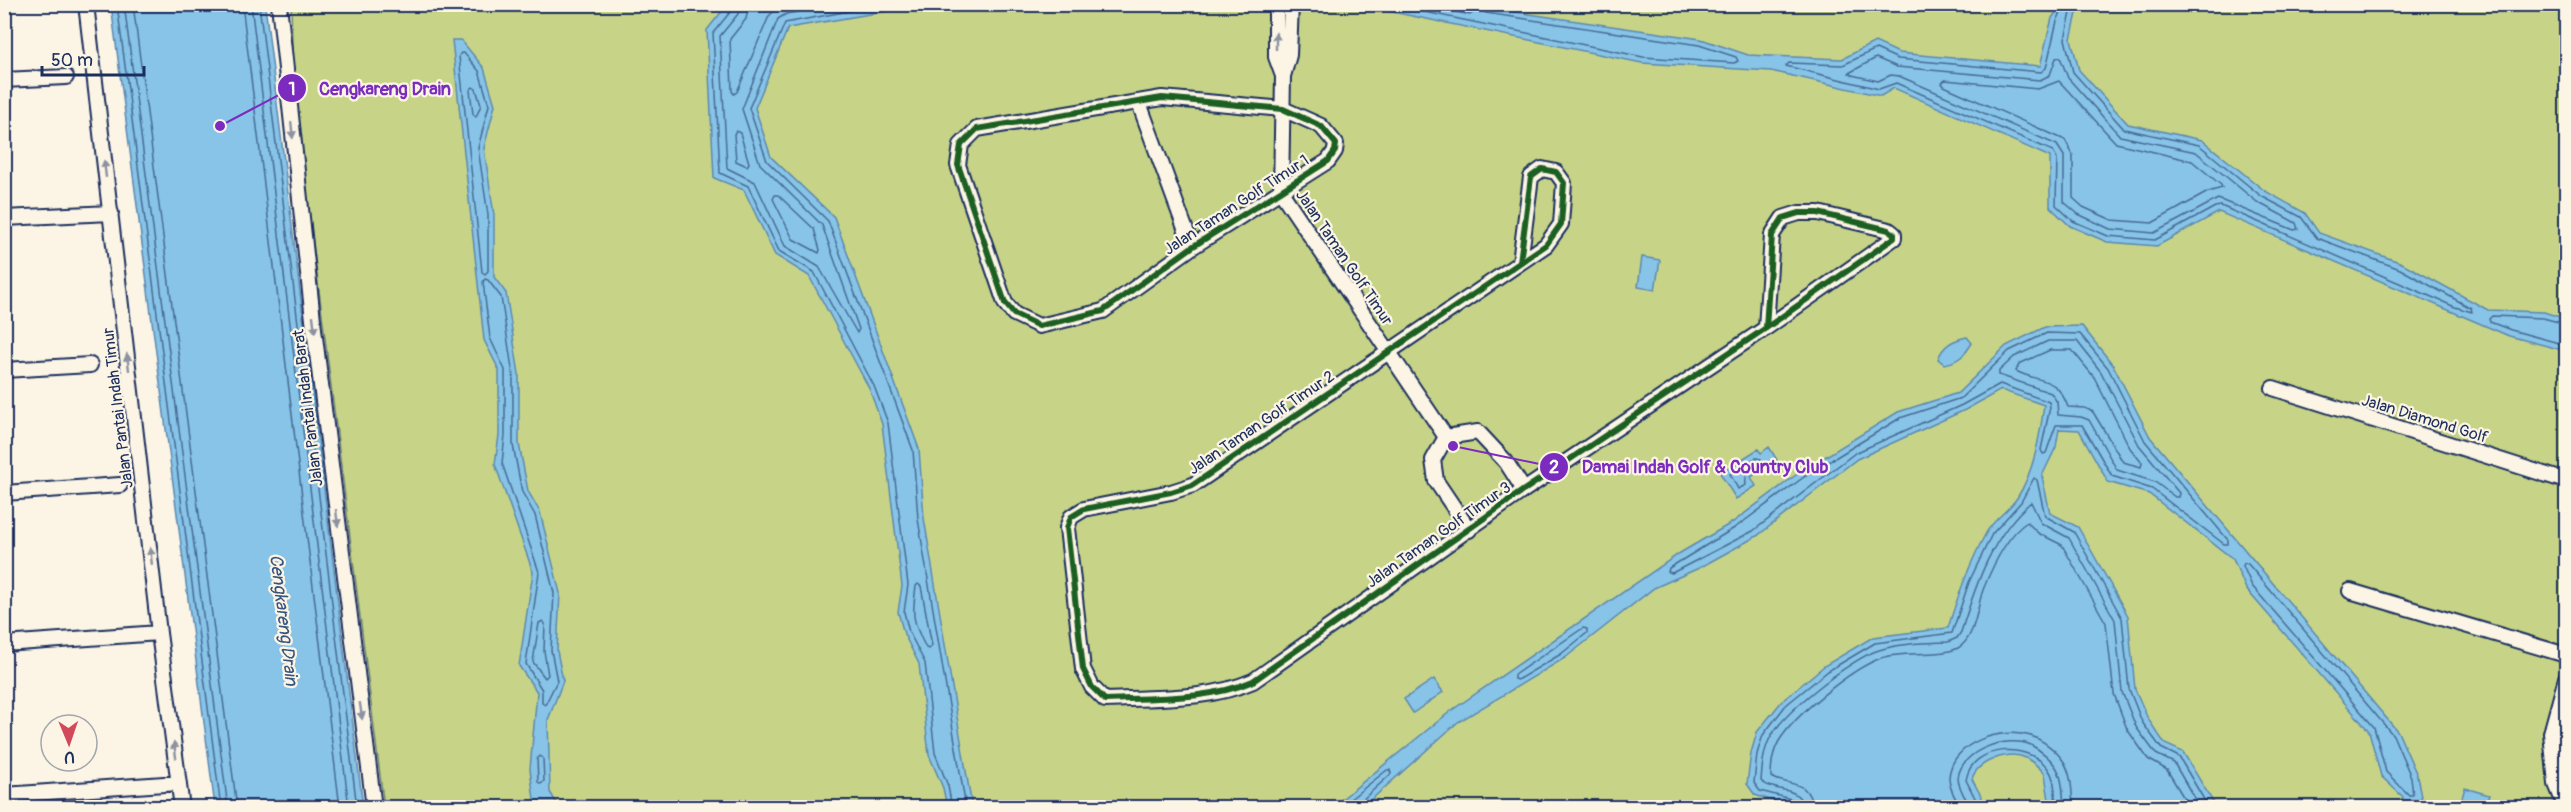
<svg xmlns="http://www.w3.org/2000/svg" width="2571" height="812" viewBox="0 0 2571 812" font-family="Pangolin,sans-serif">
  <rect width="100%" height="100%" fill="#fcf5e5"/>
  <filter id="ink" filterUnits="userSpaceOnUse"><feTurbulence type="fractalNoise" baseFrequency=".0167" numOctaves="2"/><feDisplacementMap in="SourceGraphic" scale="12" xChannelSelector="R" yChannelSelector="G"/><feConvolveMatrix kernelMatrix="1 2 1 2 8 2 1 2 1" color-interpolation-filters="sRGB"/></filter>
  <g filter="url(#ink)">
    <path fill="#c7d487" stroke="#718272" stroke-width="1.5" d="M291,5h2275v802h-2182l-91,-723z"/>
    <path fill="#87c4e7" stroke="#5c88b0" stroke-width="1.5" d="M111,5h154l98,802h-148z
      M727,5h196l-135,23 -33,80 16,49 63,60 85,232 5,69 48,289h-25l-4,-19 -14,-33 -10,-91 -15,-30 -6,-22 4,-26 -20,-162 -13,-36 -60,-112 -34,-21 -31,-65 -30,-12 -7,-148z
      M1358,5h109l234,34 47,16 94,4 33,-17 24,11 141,13 12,-48 9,-13h18l-8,34 8,31 49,54 74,16 63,51 40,22 14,20 83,30 86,47 56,2 22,7v32l-57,-15 -290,-124 -62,34 -50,-4 -37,-16 -20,-19v-50l-156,-69 -13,8 -110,-25 -129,-8z
      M452,40h9l23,28 11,37 -11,43 10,67v62l12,16 13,81v70l9,47 12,21 20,81 -3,58 6,30 -15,39 2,72 9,15h-24l-5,-38 7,-77 -18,-26 14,-94 -38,-108 4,-29v-65l-15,-30z
      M1642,257l18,3 -5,30 -17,-3z
      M2082,326l31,39 37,72 248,295 19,43 6,32h-20v-10l-22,-21 -12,-45 -123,-142 -13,-30 -84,-65 -41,-12 -29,-52 -20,-1 -3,18 -14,29 8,37 28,14 50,89 7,73 13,30 17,25 18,8 33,55h-166l-5,-33c-5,-6 -12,-12 -19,-16 -17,-8 -49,3 -54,21l15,28h-195l-37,-12 -8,-11 4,-31 6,-21 25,-31 42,-35 49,-29 75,-9c10,-33 21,-64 38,-95 7,-13 22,-22 31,-35 17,-26 23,-63 27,-93l-43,-15 -36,20 -108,49 -100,77 -58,32 -45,20 -89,70 -107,64 -95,85h-41l16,-5 114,-92 228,-157 53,-31 67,-50 98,-60 60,-19 48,-47 39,-19z
      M1967,337l5,6c-7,12 -14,19 -28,21l-6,-5c5,-14 15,-19 29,-22z
      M1769,447l8,13 -26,17 5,9 -20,13 -16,-26 38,-24 3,4z
      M1434,679l9,13 -30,21 -9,-14z
      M2465,788l24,7 -4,12h-26z"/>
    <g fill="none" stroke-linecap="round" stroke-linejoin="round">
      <path stroke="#466b95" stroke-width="1.5" d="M117,4l104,804
        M124,4l104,804
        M133,4l104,804
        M242,4l98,804
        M251,4l98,804
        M259,4l98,804
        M733,4l-2,7 -18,22 7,140 28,13 31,65 35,21 60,114 14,37 20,162 -4,27 5,20 16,31 10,90 13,33 4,22
        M740,4l-2,10 -18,22 7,132 28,14 30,64 34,21 38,66 2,-4 -37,-104 -62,-61 -18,-55 36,-90 8,-5 57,-10
        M749,4l-3,15 -16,20 2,52 2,3 3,-2 32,-76 8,-8 13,-4
        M887,4l-102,19 -36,85 18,53 61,60 85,229 5,69 48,289
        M1386,4l257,53 91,6 4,-2 -2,-4 -37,-12 -213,-32 -5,-3 -1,-6
        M1420,4l50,11 3,-2 -1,-9
        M2065,4l-8,17 -11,47 -5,4 -143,-13 -22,-10 -33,16 -54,-2 -3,3 93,23 17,-6 157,68 4,7 -1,47 17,16 35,15 47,4 60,-33 6,-1 234,101 17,5 -1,-4 -71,-39 -83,-31 -16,-21 -40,-21 -62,-51 -75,-16 -51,-57 -8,-33 8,-35
        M461,53h3l15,18 10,34 -11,43 10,67v56l-3,3 -3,-2 -2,-19 -21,-197z
        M2060,57l8,21 52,58 76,16 61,50 39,21 2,6 -4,1 -76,-31 -64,34 -44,-4 -32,-15 -14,-12v-46l-7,-11 -158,-69 -8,-1 -13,6 -26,-6 -3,-2 27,-15 21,9 143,13 10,-5 6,-17z
        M1945,80l93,9 21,-8 57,62 76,18 29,24 1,3 -14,4 -56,31 -40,-3 -29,-13 -10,-9v-43l-8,-15 -121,-54 -2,-3z
        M473,87l3,2 5,16 -5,12 -3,-3 -3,-24z
        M736,131l4,2 9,30 -2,3 -11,-5 -2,-27z
        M775,195h3l36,34 6,21 -1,3 -26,-14 -20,-40z
        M485,279l3,1 13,17 12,78v70l9,47 13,23 19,78 -3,57 6,31 -12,24 -3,-2v-13l-16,-26 13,-92 -37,-109 3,-28v-65l-15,-32 -7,-56z
        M2566,324l-23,-6 -51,-2 -3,3 1,3 21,8 55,15
        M2047,333l33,1 28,34 37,73 83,99v4h-4l-72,-55 -40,-13 -30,-51h-26l-10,28 -3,1 -2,-4 9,-43 -1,-5 -49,-18 -38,21 -107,48 -102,78 -81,42 -4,-1 1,-4 67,-41 68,-50 96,-59 61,-20 48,-47z
        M2048,341h29l24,31 38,73 40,48 -1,4h-3l-20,-15 -38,-12 -28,-50 -8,-3 -23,-2 -1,-13 -6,-9 -52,-18v-4l15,-14z
        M2050,350h22l22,27 36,71 12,15 -1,4 -18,-5 -30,-50 -8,-4 -17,-1c-12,-32 -26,-23 -52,-36l3,-7z
        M1756,458l5,1v3c-10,8 -17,9 -15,23l-8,4 -8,-15z
        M2244,563l4,1 145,171 18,42 2,18h-4l-23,-23 -12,-45 -122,-141 -9,-20z
        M918,584l3,2 11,60 -3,3 -3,-1c-14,-27 -14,-33 -10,-62z
        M543,621l2,3 -1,27 4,24 -3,3 -12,-16 6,-39z
        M1583,628l4,1v4l-26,21 -44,26 -3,-1v-4z
        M540,756l3,2 1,23 -3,3 -3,-2 -1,-24z
        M1339,808l48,-38h3l1,4 -30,27 -2,7
        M1795,808l-4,-9 -31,-8 -6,-8 3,-29 6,-19 23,-30 42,-34 47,-28 77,-10 17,-51 23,-48 29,-32 13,-24 3,2 8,36 29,16 48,86 7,71 13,33 19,26 18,9 30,51
        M1803,808c-2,-24 -29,-14 -42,-27 1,-13 2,-28 8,-41 12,-26 82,-82 110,-90 22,-7 47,-7 69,-8l9,-4 4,-6c15,-48 31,-97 70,-130l10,21 28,15 46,82 7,72 14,35 20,27 18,9 26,45
        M1812,808c-2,-30 -24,-21 -41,-31 0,-11 2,-26 8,-36 16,-26 72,-72 102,-83 21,-7 60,-1 77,-10 17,-9 19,-41 25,-58 9,-23 23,-54 44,-68l11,11 24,12 44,78 8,71 13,35 21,30 19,11 23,38
        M1961,808c-6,-10 -12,-20 -12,-31 3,-36 53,-50 82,-41 12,4 26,15 33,26 8,13 8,31 9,46
        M1971,808c-5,-9 -13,-20 -13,-30 3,-29 50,-43 73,-33 9,5 19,13 25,22 7,11 7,27 8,41
        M1980,808l-14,-28c6,-37 65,-38 83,-10 7,11 6,26 7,38"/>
      <g stroke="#1b2f5e" stroke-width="18">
        <path id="minor" d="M86,4l73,629 23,175
          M279,4l35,325 60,479
          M1276,4v53l7,19
          M1291,4l-2,51 -6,21 -2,116 165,245
          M4,80l62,-3
          M1162,98l121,11 38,17 15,18 -1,7 -7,10 -136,86 -89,64 -64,15 -25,-12 -9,-11 -47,-138 3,-20 16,-16z
          M1139,103l53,144
          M4,218l107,-5
          M1520,262l11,-85 11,-8 14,3 8,11 -3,41 -15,21 -353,240 -22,7 -87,17 -13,8 -4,11 16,141 9,18 13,13c49,-3 102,1 148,-19l271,-191 242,-162 128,-90v-4l-5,-4 -71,-17h-19l-16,5 -11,17 -6,93
          M4,370l86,-5
          M2273,388l293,93
          M4,493l116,-8
          M1469,530l-33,-49 -3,-21 13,-23 32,-5 28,30 18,28
          M2350,591l216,64
          M4,644l155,-11
          M4,795l175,-12
          M2566,808l-10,-24 -5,-51 15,-55"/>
      </g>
      <use href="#minor" stroke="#fcf5e5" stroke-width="14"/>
      <g stroke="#fcf5e5" stroke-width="10">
        <path id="cycleway" d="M1162,98l121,11 38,17 15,18 -1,7 -7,10 -136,86 -89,64 -64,15 -25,-12 -9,-11 -47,-138 3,-20 16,-16z
          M1520,262l11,-85 11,-8 14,3 8,11 -3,41 -15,21 -353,240 -22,7 -87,17 -13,8 -4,11 16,141 9,18 13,13c49,-3 102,1 148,-19l271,-191 242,-162 128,-90v-4l-5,-4 -71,-17h-19l-16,5 -11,17 -6,93"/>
      </g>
      <use href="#cycleway" stroke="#1b5e20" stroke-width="6"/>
    </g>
    <defs><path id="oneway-solid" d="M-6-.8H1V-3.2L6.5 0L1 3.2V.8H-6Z" transform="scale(1.5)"/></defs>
    <g fill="#8c92a2">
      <use href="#oneway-solid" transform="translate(1276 41) rotate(-90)"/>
      <use href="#oneway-solid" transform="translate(292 130) rotate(84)"/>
      <use href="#oneway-solid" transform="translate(105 169) rotate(-97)"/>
      <use href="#oneway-solid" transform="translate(314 324) rotate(83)"/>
      <use href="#oneway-solid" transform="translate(128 362) rotate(-97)"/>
      <use href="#oneway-solid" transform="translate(337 518) rotate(83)"/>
      <use href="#oneway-solid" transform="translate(151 556) rotate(-96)"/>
      <use href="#oneway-solid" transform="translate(361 711) rotate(82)"/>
      <use href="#oneway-solid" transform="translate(175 750) rotate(-98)"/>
    </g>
  </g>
  <g text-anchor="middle" stroke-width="4.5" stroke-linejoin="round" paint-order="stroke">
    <g font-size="16" fill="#1b2f5e" stroke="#fcf5e5">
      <text transform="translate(1236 204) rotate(-33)" y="6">Jalan Taman Golf Timur 1</text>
      <text transform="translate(1345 257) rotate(56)" y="6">Jalan Taman Golf Timur</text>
      <text transform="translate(117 408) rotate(-97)" y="6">Jalan Pantai Indah Timur</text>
      <text transform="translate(307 408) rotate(-97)" y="6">Jalan Pantai Indah Barat</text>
      <text transform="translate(2425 418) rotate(17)" y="6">Jalan Diamond Golf</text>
      <text transform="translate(1261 422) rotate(-34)" y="6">Jalan Taman Golf Timur 2</text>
      <text transform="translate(1438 534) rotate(-35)" y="6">Jalan Taman Golf Timur 3</text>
    </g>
    <g font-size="18" font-style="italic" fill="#365480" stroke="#fcf5e5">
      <text transform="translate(284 620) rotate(83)" y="6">Cengkareng Drain</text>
    </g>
  </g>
  <path fill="none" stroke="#7b2cbf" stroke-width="2" d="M220 126L292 88M1453 446L1554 467"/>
  <g fill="#7b2cbf" stroke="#fcf5e5" stroke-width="2">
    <circle cx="220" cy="126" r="6"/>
    <circle cx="1453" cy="446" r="6"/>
    <circle cx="292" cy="88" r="15"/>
    <circle cx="1554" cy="467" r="15"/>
  </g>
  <g font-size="18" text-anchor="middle" font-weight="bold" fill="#fff">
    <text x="292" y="95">1</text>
    <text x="1554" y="473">2</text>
  </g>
  <g font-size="18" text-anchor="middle" font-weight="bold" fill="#7b2cbf" stroke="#fcf5e5" stroke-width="4.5" stroke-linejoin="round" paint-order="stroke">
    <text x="385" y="95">Cengkareng Drain</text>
    <text x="1705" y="473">Damai Indah Golf &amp; Country Club</text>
  </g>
  <rect width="2571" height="812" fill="none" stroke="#fcf5e5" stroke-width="24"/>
  <rect x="12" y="12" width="2547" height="788" fill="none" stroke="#1b2f5e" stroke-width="2" filter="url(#ink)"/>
  <g transform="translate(69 743) rotate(178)"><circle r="28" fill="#fcf5e5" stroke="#a2a6af" stroke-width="1.5"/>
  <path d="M0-4.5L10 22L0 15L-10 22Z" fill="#d1495b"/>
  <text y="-9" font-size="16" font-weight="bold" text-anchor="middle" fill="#1b2f5e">U</text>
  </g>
  <path d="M42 66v9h102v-9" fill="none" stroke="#1b2f5e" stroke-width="3"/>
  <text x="51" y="66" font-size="18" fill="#1b2f5e" stroke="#fcf5e5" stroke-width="4.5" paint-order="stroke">50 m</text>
</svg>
